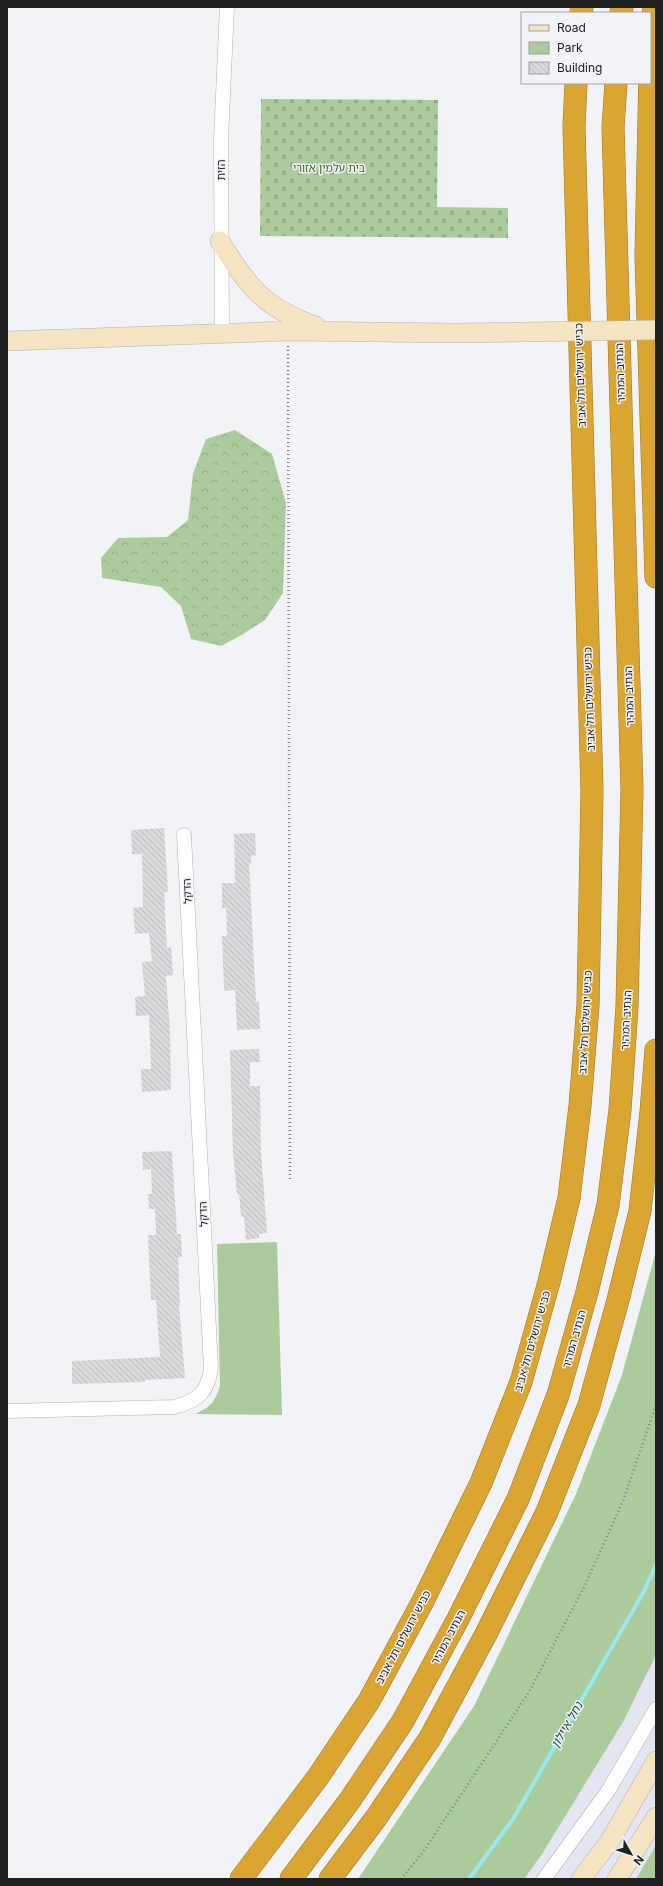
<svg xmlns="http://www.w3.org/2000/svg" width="663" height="1886" viewBox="0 0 663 1886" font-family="Inter,'Noto Sans Hebrew',sans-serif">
  <defs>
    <pattern id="forest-crowns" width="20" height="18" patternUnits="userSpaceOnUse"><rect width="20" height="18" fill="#accb9c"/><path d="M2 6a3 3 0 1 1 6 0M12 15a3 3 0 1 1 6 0" fill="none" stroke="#94ae86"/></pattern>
    <pattern id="cemetery-stones" width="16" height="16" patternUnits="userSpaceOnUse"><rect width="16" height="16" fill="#accb9c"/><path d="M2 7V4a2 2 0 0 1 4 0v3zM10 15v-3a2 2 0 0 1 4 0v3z" fill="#94ae86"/></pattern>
    <pattern id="building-back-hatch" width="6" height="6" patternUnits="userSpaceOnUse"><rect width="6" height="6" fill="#d8d9db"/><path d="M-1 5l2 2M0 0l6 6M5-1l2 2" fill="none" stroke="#b9babc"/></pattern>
  </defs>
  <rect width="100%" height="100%" fill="#f2f3f6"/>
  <path fill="#e3e6f0" d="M656,1609v270h-163z"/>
  <path fill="#accb9c" d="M277,1242l5,173 -87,-1c15,-7 20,-11 25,-28l-3,-142z
    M656,1251v404l-33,67 -81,132 -18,25h-166l116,-173 102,-212 46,-119z
    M656,1845v34h-20z"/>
  <path fill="url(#forest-crowns)" d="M235,430l37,24 14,49 -3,90 -18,27 -27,17 -17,9 -30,-7 -10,-33 -20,-19 -59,-9 -1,-20 17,-20 49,-1 21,-17 5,-46 13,-35z"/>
  <path fill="url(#cemetery-stones)" d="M261,99l177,1 -1,107 71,1v30l-248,-2z"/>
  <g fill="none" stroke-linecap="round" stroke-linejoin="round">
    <path stroke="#97eaee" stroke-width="4" d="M469,1879l44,-60 130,-226 13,-28"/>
  </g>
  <path fill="url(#building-back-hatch)" d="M164,828l4,64h-4l3,56 4,-1 2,28 -7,1 4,55 1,59 -29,2 -1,-23h10l-2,-54 -13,1 -1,-19 10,-1 -3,-34 10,-1 -3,-28 -14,1 -2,-26 10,-1 -1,-53h-10l-1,-24z
    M255,833l1,22 -5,1v7h-2l7,139h3l1,27 -23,1 -2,-40 -11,1 -2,-55h5l-1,-28h-4v-25h13l-1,-49z
    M259,1049l1,13h-10v24h10l1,66 6,81 -8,1v4l-13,2 -2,-23h-3l-2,-23h-2l-4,-40 -3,-104z
    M172,1151l5,83h4l1,23h-4l2,49h-1l6,72 -40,2v2l-73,2v-23l88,-4 -4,-57h-5l-2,-42 -1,-23h8l-1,-26h-6l-1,-15h4l-1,-25 -8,1 -1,-18z"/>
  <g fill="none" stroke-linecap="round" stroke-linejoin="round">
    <g stroke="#b0b1b4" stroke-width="15">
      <path id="minor" d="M222,334l-1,-195 6,-132
        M7,1411l167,-4c24,-6 34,-15 37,-39l-27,-533
        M544,1879l64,-88 48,-82"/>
    </g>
    <g stroke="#b0b1b4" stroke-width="20">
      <path id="secondary" d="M220,241c27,45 45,68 96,85
        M7,341l281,-10 167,2
        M581,1879l29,-38 46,-80
        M617,1879l39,-62"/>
    </g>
    <g stroke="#9a772c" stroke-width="23">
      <path id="motorway" d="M654,7l-3,19 -5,229 10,322
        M581,13l1,-6
        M621,13l1,-6
        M241,1879l77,-102 51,-76 54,-100 58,-118 40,-101 28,-100 20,-84 11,-92 8,-101 4,-214 -18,-665 2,-43
        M291,1879l59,-79 53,-79 55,-102 60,-120 40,-104 29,-103 21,-87 12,-95 7,-103 5,-217 -19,-663 3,-44
        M330,1879l46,-61 54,-80 56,-104 61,-122 42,-107 29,-105 22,-89 11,-99 5,-62"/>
    </g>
    <path stroke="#818284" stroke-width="2.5" stroke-dasharray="1 3" stroke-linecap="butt" d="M288,346l2,833
      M401,1879l22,-27 106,-160 56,-107 38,-84 33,-96"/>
    <use href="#minor" stroke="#fff" stroke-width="14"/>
    <use href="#secondary" stroke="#f4e4c2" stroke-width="19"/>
    <use href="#motorway" stroke="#dba532" stroke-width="22"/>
    <g stroke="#b0b1b4" stroke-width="20" stroke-linecap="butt">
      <path id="secondary-bridge" d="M455,333l201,-3"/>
    </g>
    <use href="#secondary-bridge" stroke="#f4e4c2" stroke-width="19"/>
  </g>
  <g text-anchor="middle" stroke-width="3" stroke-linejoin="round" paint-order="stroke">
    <g font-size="11" fill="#38631d" stroke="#f2f3f6">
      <text x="329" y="172">בית עלמין אזורי</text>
    </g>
    <g font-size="11" fill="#212122" stroke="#f2f3f6">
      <text transform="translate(221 170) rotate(-90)" y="4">הזית</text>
      <text transform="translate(620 373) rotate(-92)" y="4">הנתיב המהיר</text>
      <text transform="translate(580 375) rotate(-92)" y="4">כביש ירושלים תל אביב</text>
      <text transform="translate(629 696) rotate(-92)" y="4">הנתיב המהיר</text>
      <text transform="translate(589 699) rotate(-92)" y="4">כביש ירושלים תל אביב</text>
      <text transform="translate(187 891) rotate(-93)" y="4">הדקל</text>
      <text transform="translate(626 1020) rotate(-87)" y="4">הנתיב המהיר</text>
      <text transform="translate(585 1022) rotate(-87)" y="4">כביש ירושלים תל אביב</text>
      <text transform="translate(203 1214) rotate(-93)" y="4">הדקל</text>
      <text transform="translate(574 1339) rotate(-74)" y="4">הנתיב המהיר</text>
      <text transform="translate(532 1341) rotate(-74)" y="4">כביש ירושלים תל אביב</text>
      <text transform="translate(403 1637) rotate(-62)" y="4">כביש ירושלים תל אביב</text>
      <text transform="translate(448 1637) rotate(-62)" y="4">הנתיב המהיר</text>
    </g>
    <g font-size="12" font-style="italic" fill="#21494b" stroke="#f2f3f6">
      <text transform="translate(567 1725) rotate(-60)" y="4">נחל איילון</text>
    </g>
  </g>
  <rect width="663" height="1886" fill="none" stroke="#212122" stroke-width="16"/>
  <rect x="521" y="12" width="130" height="72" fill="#f2f3f6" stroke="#9e9fa1"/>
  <rect x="529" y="25" width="20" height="6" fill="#f4e4c2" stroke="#9e9fa1"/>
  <text x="557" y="32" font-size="12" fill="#212122">Road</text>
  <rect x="529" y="42" width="20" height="12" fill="#accb9c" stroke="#9e9fa1"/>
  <text x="557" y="52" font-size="12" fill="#212122">Park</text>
  <rect x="529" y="62" width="20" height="12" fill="url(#building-back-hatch)" stroke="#9e9fa1"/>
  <text x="557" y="72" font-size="12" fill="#212122">Building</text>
  <g transform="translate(631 1854) rotate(129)" stroke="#f2f3f6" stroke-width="3" paint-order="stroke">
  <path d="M0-3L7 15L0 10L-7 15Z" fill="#212122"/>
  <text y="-6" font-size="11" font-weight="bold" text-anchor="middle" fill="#212122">N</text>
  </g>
</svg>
